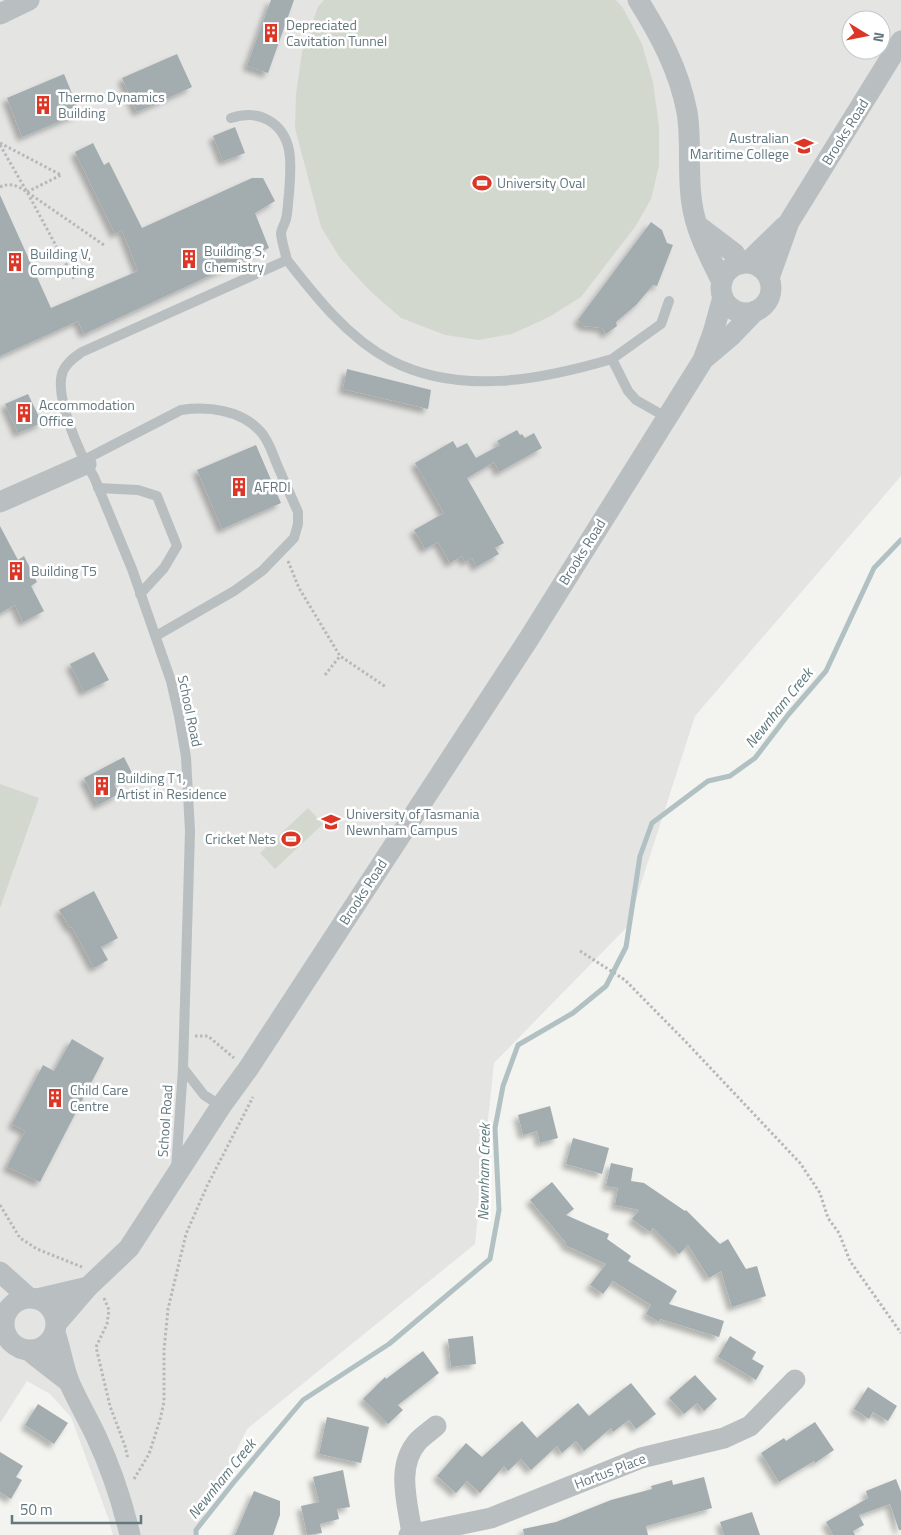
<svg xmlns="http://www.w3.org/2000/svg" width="901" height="1535" viewBox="0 0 901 1535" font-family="'Titillium Web',sans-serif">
  <defs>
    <filter id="shadow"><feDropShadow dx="-4.5" dy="4.5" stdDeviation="2.5" flood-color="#0004"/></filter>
  </defs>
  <rect width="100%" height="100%" fill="#f3f3ef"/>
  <path fill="#e4e4e3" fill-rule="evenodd" d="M0,0h901v476l-206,240 -68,211 -133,136 -19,181 -228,185 -53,106h-81l-4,-15 -38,-103 -21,-23 -23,-13 -27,42zM851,20h30v30h-30z"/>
  <path fill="#d3d8cf" d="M324,0h292l7,8 19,36 11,38 6,44v40l-8,33 -16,28 -54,70 -32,20 -37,17 -33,6 -34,-5 -44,-17 -33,-29 -28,-31 -19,-31 -26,-99 1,-34 6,-42 16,-45z
    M0,784l39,14 -39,110z
    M308,808l15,16 -48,45 -15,-16z"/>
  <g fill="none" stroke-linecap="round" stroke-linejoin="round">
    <path stroke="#b1c1c3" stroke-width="5" d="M196,1535v-5l38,-48 69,-82 86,-56 101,-85 9,-49 -4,-82 8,-42 15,-41 55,-32 33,-27 20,-39 14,-91 12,-33 56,-42 22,-5 25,-18 33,-43 38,-44 48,-103 27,-28"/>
  </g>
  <path fill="#a3adb0" filter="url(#shadow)" d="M271,0h23l-26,73 -21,-7z
    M177,54l15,33 -55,25 -15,-34z
    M64,74l16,39 -58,24 -15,-39z
    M235,127l10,26 -22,8 -10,-25z
    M93,143l11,22 5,-3 33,66 110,-50h11l12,23 -20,12 14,35 -185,86 -6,-13 -78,35v-161l51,113 87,-37 -16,-41 -7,4 -40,-82z
    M651,222l11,8 5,13 6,2 -16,41 -4,-1 -17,20 -20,17 1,4 -11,8 -4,-6 -18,-2 -6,-6z
    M347,369l84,21 -3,19 -85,-20z
    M28,394l14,29 -24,10 -13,-29z
    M517,430l3,5 2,-1 3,4 9,-5 8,15 -43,24 -5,-10 -27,16 37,65 -9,5 4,6 -23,13 -4,-9 -7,4 -3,-6 -12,7 -12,-21 -13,7 -11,-19 30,-17 -29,-50 38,-22 4,7 10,-5 9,15 24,-13 -3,-4z
    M256,445l25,58 -59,26 -25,-59z
    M0,526l18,34 6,-4 13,26 -6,4 13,25 -21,11 -8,-17 -15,8z
    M94,652l15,28 -25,12 -14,-28z
    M124,757l9,18 -19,9 5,10 -21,11 -14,-27z
    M94,891l24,47 -17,9 7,13 -14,8 -22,-41 -2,1 -11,-18z
    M72,1039l32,19 -64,124 -33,-15 18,-36 -13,-7 31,-59 11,6z
    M550,1106l8,32 -18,5 -3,-12 -14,4 -5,-20z
    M573,1138l36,10 -7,26 -36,-10z
    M611,1163l22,5 -2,13 13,2 41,28 1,-1 34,34 8,-5 18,30 11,-3 9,30 -34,11 -11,-36 -12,7 -21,-33 -9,9 -26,-26 -3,4 -18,-13 7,-9 -24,-5 3,-17 -12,-2z
    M552,1182l22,27 -8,6 43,19 -2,5 24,17 -3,5 49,30 -8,13 55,17 -5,16 -59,-18 -1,3 -13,-8 5,-9 -38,-24 -10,13 -13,-9 16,-21 -41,-19 1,-2 -36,-43z
    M473,1336l3,28 -25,3 -3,-28z
    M730,1336l26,16 -4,7 12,7 -8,14 -38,-23z
    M423,1351l16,22 -41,32 5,5 -15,14 -25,-25 22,-22 1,2z
    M695,1375l22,24 -13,12 -7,-8 -13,11 -15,-16z
    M631,1383l25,31 -20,15 -7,-9 -16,12 -2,-4 -27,23 -8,-10 -14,12 -5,-7 -26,24 -10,-11 -13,12 -4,-5 -24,27 -13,-12 -11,12 -19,-17 29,-33 16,14 40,-36 15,17 41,-35 11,13z
    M868,1387l29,19 -9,15 -15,-9 -4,7 -15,-10z
    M38,1404l30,19 -14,21 -29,-19z
    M327,1417l42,10 -8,36 -42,-9z
    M815,1422l19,28 -19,13 -1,-2 -35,21 -18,-29 23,-15 2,3z
    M0,1452l23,14 -7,11 6,3 -11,19 -11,-7z
    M343,1470l7,37 -13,2 2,10 -19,5 2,9 -15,2 -6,-29 18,-4 -6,-25z
    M704,1477l8,31 -66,18 2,9h-124l-1,-6 33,-7 55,-22 41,-11 -1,-3 21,-6 1,5z
    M896,1479l5,13v38h-2l-9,-26 -31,11 5,10 -11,6 2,4h-22l-7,-13 42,-24 -2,-7z
    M254,1491l26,10v14l-7,20h-38z
    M752,1512l8,23h-36l-4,-13z"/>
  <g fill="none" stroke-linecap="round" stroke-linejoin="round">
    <path stroke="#b6b9bb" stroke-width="3" stroke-dasharray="2.5 2.5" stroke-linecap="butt" d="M0,143l61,32
      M0,145l27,47 77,53
      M0,187c11,-5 18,-1 27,5l47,87
      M27,192l34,-17
      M288,561l11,27 41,68 46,31
      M325,675l15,-19
      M580,951l45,29 61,62 114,121 20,30 8,25 11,15 11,28 51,72
      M195,1036h13l26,22
      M0,1205l20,33 17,11 45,18
      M104,1298l5,12 -2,14 -11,23 14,59 15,40 3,13
      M134,1479l15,-25 11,-34 4,-18v-52l4,-41 18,-75 21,-48 46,-89"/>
    <path stroke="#b9bfc1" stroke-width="10" d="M231,118c13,-4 25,-5 37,2 27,15 23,47 21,73 -1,8 -1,18 -3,26 -1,5 -5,10 -5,15 1,8 4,18 6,26
      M666,417l-30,-17 -8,-9 -16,-32 49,-35 8,-23
      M84,460l97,-50c27,-4 60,0 79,21 8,8 12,21 16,31 7,17 15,34 22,50v12l-4,14 -32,33 -28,20 -78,45
      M98,488l40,2 19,6 20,50 -13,22 -24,26
      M221,1106l-17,-11 -21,-27 7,-237 -4,-74 -7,-41 -8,-35 -39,-112 -38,-92c-14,-22 -41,-82 -31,-106 4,-9 12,-14 19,-19l205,-92c29,37 61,78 103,100 69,36 151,20 222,-1
      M176,1169l7,-101"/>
    <path stroke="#b9bfc1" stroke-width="21" d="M638,0c22,35 41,70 49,112 5,30 0,61 5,92 4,28 18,53 30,78
      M0,14l29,-14
      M697,225l37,28 7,11
      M747,263l38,-37
      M721 288a25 25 0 1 1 50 0a25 25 0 1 1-50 0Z
      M769,278l20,-56 112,-181
      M705,358l26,-22 24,-25
      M0,502l86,-38
      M0,1272l29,26
      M4 1324a26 26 0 1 1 52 0a26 26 0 1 1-52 0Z
      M37,1299l51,-12
      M56,1324l32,-37 41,-39 92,-142 27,-37 280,-429 175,-280 10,-27 10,-36
      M55,1333c6,16 8,35 15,51 8,18 18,35 26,52 15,32 26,65 34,99
      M28,1350l41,32
      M412,1534c-4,-30 -17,-67 6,-93 5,-5 12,-10 18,-15
      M409,1535l82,-17 150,-60 83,-20 26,-12 45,-46"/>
  </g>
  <defs>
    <g id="building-bare" transform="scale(1.5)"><path d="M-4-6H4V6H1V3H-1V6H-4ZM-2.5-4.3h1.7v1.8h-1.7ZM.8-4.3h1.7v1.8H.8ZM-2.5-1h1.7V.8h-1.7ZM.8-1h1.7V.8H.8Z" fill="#dc3726" stroke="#fff" stroke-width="2.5" paint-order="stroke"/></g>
    <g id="university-bare" transform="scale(1.5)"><path d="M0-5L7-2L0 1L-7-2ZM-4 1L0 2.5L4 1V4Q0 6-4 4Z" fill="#dc3726" stroke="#fff" stroke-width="2.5" paint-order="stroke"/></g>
    <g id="stadium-bare" transform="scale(1.5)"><path d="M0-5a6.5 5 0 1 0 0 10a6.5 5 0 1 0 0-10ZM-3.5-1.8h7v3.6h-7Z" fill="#dc3726" stroke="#fff" stroke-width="2.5" paint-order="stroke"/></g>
  </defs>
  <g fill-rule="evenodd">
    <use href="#building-bare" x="271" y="33"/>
    <use href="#building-bare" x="43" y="105"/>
    <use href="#university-bare" x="804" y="146"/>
    <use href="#stadium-bare" x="482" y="183"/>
    <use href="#building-bare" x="189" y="259"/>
    <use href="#building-bare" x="15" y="262"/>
    <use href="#building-bare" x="24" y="413"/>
    <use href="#building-bare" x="239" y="487"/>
    <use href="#building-bare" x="16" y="571"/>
    <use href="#building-bare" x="102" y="786"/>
    <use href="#university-bare" x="331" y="822"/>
    <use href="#stadium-bare" x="291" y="839"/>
    <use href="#building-bare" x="55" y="1098"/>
  </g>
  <g text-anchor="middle" stroke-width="5" stroke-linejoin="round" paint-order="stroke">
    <g font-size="14" fill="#63777f" stroke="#fff" text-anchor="start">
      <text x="286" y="30">Depreciated<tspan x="286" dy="16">Cavitation Tunnel</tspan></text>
      <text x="58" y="102">Thermo Dynamics<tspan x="58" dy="16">Building</tspan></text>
      <text x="789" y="143" text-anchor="end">Australian<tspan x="789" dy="16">Maritime College</tspan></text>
      <text x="497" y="188">University Oval</text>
      <text x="204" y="256">Building S,<tspan x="204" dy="16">Chemistry</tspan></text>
      <text x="30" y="259">Building V,<tspan x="30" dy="16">Computing</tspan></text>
      <text x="39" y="410">Accommodation<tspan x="39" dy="16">Office</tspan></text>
      <text x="254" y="492">AFRDI</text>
      <text x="31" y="576">Building T5</text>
      <text x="117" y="783">Building T1,<tspan x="117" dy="16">Artist in Residence</tspan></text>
      <text x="346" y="819">University of Tasmania<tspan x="346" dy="16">Newnham Campus</tspan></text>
      <text x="276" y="844" text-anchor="end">Cricket Nets</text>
      <text x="70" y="1095">Child Care<tspan x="70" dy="16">Centre</tspan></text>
    </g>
    <g font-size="14" fill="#63777f" stroke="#fff">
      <text transform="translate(845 132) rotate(-58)" y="5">Brooks Road</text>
      <text transform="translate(582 552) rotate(-58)" y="5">Brooks Road</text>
      <text transform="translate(190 711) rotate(78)" y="5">School Road</text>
      <text transform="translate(363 892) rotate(-57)" y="5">Brooks Road</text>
      <text transform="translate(165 1121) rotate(-86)" y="5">School Road</text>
      <text transform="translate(610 1471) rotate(-21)" y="5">Hortus Place</text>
    </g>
    <g font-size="15" font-style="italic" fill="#5f797d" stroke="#fff">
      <text transform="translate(779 708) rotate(-51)" y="5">Newnham Creek</text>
      <text transform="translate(484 1172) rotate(-89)" y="5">Newnham Creek</text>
      <text transform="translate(222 1479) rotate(-51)" y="5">Newnham Creek</text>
    </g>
  </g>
  <g transform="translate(866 35) rotate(100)"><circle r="24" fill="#ffffff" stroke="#c1c9cc"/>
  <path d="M0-4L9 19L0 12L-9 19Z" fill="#dc3726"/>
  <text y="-8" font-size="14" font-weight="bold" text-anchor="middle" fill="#63777f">N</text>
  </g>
  <path d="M12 1515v8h129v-8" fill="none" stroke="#63777f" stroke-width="2.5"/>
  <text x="20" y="1515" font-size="15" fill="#63777f" stroke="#ffffff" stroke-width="4" paint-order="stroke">50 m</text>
</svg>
